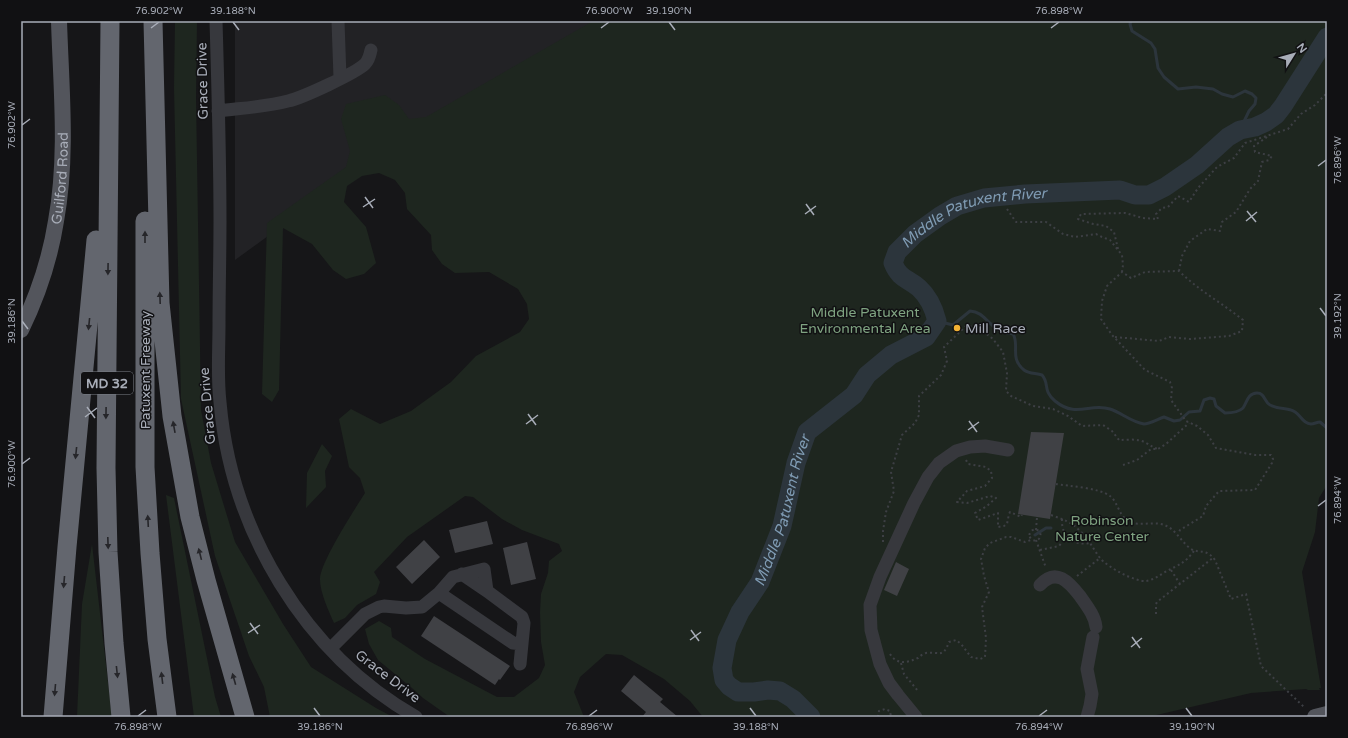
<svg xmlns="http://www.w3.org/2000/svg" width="1348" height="738" viewBox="0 0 1348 738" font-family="'Varela Round',sans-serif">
  <rect width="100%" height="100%" fill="#161618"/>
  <path fill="#222225" d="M235,21h363l-190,113 -173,126z"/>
  <path fill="#1e261f" d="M175,21h22l-1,77 5,312 10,53 24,79 48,82 28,43 65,41 17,9h-123l-6,-30 -15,-31 -34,-100 -34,-157 -7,-311z
    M593,21h734v464l-8,13 -4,34 -13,40 19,116h-2l1,2h-12l-2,-1 -55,4 -103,24h-445l-13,-16 -26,-22 -42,-24 -16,-1 -26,23 -6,15 10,25h-134l-27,-19 -11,-10 -34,-28 -9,-16 -4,-15 14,-8 12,7 1,9 33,22 72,38h17l25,-19 6,-13 -4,-23 -1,-30 1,-18 7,-21 1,-12 13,-10 -3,-7 -37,-14 -20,-11 -29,-22 -8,-1 -58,41 -33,35 6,10 -4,12 -19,11 -12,13 -11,5c-5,-11 -14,-31 -14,-43 -1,-16 35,-71 45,-87l-5,-15 -11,-11 -10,-48 12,-10 29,15 31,-13 40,-29 25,-26 44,-24 9,-13 -2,-15 -9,-15 -29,-17 -34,1 -13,-9 -10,-14 -1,-15 -24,-26 -2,-16 -10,-13 -16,-7 -17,3 -15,10 -3,16 22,25 10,36 -12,11 -18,5 -13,-9 -21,-26 -29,-16 -4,162 -7,12 -10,-8 5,-171 79,-56 4,-16 -9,-32 5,-15 39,-9 14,10 10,14 17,-2z
    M322,444l10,12 -7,15 1,16 -20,21 1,-35z
    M166,495l8,3 41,199 6,20h-27z
    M92,544l20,173h-35l5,-113z"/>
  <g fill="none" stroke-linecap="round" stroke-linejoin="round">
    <path stroke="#2c353c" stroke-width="3" d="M1131,21l-1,3 2,7 19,12 4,6 3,19 6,9 14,12 18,-2 17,2 9,5 11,3 12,-6 7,3 4,4 -1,6 -6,7 -9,19
      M937,321l16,4 17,-14c11,1 14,7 22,14 5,6 13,8 21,9 7,11 -4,24 11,36 5,4 12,3 18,5 8,9 0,15 13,26 22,18 35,1 55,8 12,4 21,13 34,15 5,0 14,-5 20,-7l10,4 6,-1 9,-8 11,-1 4,-11 6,-2 4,1 2,7 9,7c6,0 14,-1 18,-5 4,-6 5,-15 14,-15 8,0 7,9 13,12 8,4 14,3 21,5 9,2 11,14 20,14 3,0 6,-2 9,-2l7,6
      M1035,535l11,-7h5"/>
    <path stroke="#2c353c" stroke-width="19" id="s1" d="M811,717l-18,-18 -13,-8 -12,-1 -14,2h-16l-9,-6 -5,-6 -2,-12 5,-28 13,-28 20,-30 22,-56 14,-63 11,-31 47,-37 13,-20 24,-20 35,-18 11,-16c-3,-12 -8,-24 -18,-33 -11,-10 -19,-8 -26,-25l4,-11 18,-18 25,-18 17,-10 27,-8 41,-4 95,-4 15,5h14l16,-8 32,-22 31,-28 12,-7 15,-3 11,-5 10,-7 7,-9 44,-69"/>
  </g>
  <path fill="#404145" d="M1031,432l33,1 -14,86 -32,-5z
    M487,521l6,23 -38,9 -6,-23z
    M424,540l16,17 -28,27 -16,-17z
    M527,542l9,37 -25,6 -8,-37z
    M896,562l13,7 -12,27 -13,-6z
    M434,616l76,50 -10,14 -1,-1 -4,6 -74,-49z
    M634,675l29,24 -3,3 18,15h-36l4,-5 -25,-21z"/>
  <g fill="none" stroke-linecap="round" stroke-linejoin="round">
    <path stroke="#3d3f44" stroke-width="2" stroke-dasharray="2 3" stroke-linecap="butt" d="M1007,209l9,13h30l17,12 12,3 21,-3 6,3 8,3 12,15 1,10 -1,7
      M1118,249l-4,-17 -8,-6 -13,-2 -15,-5 3,-5 44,-1 18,5 15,1 -2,-5 6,-6 6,-1 10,-11 11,6 9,-14 19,-21 17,-9 11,-15 43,-14 13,-15 14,-9 12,-12
      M1179,271l3,-15 8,-15 17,-12 13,2 2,-9 14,-10 14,-23 8,-8 4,-19 7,-2 3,-4 -17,-4 -1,-6 13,-9
      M1115,337l44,4 10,-4 21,2 39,-3 13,-5 1,-11c-21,-17 -45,-30 -64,-49l-34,1 -14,6 -9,-6 -15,14 -5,15 -1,18 11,16 33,35 25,12 2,6 -1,12 15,21 11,5 11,9 8,13 39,7h16l2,4 -1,4 -17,27 -36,1 -13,15 -3,10 -23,14 -2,4
      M966,460l2,4 18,3 5,4 1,7 -7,8 -18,5 -10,11 10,1 23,-7 6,2 -9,8 -12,7 3,7 20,-7v14l6,-1 3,-2 2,-10 1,-2 11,5 1,-2
      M1123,465l14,-5 14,-11h7l8,-5 23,-21
      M1056,484c12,2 44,4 54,12 8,6 9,21 20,26 9,4 21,0 31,2 14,3 19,17 30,25 9,5 15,-1 24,11l16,39 15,-5 15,72 43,41
      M1051,515c11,4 21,7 29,16 9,8 13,18 20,27 7,9 35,24 46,23 7,-1 13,-5 19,-9 15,-8 19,-8 29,-21
      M1062,519c-1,18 12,27 29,24
      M1029.5 535a5.5 5.5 0 1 1 11 0a5.5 5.5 0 1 1-11 0Z
      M1036,530l1,-13
      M1036,540l10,28
      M883,542v-11l3,-19 8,-21 -3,-19 11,-37 13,-12 4,-8v-19l22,-21 6,-14 -3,-14 22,-21 12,1 15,12 10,13 4,21 -1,18 5,5 22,10 20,3 15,7 14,10 21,-1 9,6 7,9c8,0 19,-2 27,3 4,2 6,4 12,6
      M1040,550l19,-4 8,-10
      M1171,570l9,14
      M1077,576l23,-18
      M1156,614v-10l1,-2 57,-45
      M890,654c7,11 17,9 28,4 2,-2 5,-4 8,-5 13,-2 17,6 23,-11l7,-2 5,4 10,13 9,2 5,-2 1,-19 -4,-31 7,-15 -5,-16 -3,-17 4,-11 5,-5 16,-6h5l14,5 6,-2
      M901,663l3,11 14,17
      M878,717l1,-6 6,-2 5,2 1,6"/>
    <path stroke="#37383d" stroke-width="13" d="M216,21c2,67 4,134 4,200 0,35 -1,70 -1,104 0,26 -2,52 1,77 11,128 84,251 196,315
      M338,21l2,57
      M218,111c24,-3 47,-4 70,-10 14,-3 68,-28 77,-37 4,-4 5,-9 6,-14
      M462,574l25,17
      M1040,585c16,-18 29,-3 40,11 7,10 15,20 16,31
      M439,593l74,50 9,1
      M330,649l35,-35 14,-7 5,-1 22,2 16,-1 17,-14 14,-16 31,-8 3,22 35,26 2,6 -4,41
      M916,717l-18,-22 -9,-12 -9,-19 -9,-34 -1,-25 10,-28 34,-74 14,-26 11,-14 17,-12 14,-4 15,-1 23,4
      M1087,717l3,-11 2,-12 -5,-25 6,-32"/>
    <g stroke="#53555c" stroke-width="16">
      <path id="s2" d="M21,330c17,-35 29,-71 35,-109 12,-66 5,-134 3,-200"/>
      <path d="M1315,717l12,-3"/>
    </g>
    <path stroke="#63666e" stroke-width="19" d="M110,21l-4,447 2,84 6,91 7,74
      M153,21l7,282 12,113 18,101 16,63 39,137
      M145,221v246l5,86 7,86 10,78
      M53,717l14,-170 29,-307"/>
  </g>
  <defs><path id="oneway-solid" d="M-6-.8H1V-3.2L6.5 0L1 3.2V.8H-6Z"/></defs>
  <g fill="#26262a">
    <use href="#oneway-solid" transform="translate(145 237) rotate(-90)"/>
    <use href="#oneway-solid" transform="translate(108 269) rotate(91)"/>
    <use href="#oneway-solid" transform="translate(160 298) rotate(-92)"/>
    <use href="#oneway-solid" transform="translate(89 324) rotate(96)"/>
    <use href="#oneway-solid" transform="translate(106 413) rotate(91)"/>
    <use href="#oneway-solid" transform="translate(174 427) rotate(-100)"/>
    <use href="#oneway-solid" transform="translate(76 453) rotate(96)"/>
    <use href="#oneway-solid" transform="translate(148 521) rotate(-93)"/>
    <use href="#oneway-solid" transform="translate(108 543) rotate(88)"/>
    <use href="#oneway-solid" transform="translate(200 554) rotate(-104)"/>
    <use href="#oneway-solid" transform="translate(64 582) rotate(95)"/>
    <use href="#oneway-solid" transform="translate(117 672) rotate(84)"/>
    <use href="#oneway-solid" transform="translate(162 678) rotate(-97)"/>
    <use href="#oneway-solid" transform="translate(234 679) rotate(-106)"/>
    <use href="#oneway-solid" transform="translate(55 690) rotate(95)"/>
  </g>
  <path fill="none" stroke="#a8adb8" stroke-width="1.5" d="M233,22l6,8M669,22l6,8M151,28l8,-6M601,28l8,-6M1051,28l8,-6M22,125l8,-6M1318,166l8,-6M365,197l8,11M806,204l8,11M363,207l12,-8M1247,211l9,11M805,214l11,-8M1246,221l11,-9M1320,308l6,8M22,321l6,8M87,407l8,11M528,414l8,11M85,417l12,-9M969,421l8,11M526,424l12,-9M968,430l11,-8M22,464l8,-6M1318,506l8,-6M250,623l8,11M691,630l8,11M248,633l12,-8M1132,637l8,11M690,640l11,-8M1131,647l11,-9M314,708l6,8M750,708l6,8M1186,708l6,8M138,716l8,-6M589,716l8,-6M1039,716l8,-6"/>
  <circle fill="#f2b134" stroke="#111113" stroke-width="1.5" cx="957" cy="328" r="4"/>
  <g text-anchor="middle" stroke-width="3" stroke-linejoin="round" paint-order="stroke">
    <rect fill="#111113" stroke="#7b7e86" stroke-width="1" x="81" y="372" width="52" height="22" rx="3"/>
    <g font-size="13" font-weight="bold" fill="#a8adb8">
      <text x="107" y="388">MD 32</text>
    </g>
    <g font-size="14" fill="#a8adb8" stroke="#111113">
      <text transform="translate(202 81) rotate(-91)" y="5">Grace Drive</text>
      <text dy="5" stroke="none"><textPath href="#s2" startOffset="158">Guilford Road</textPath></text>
      <text transform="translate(145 370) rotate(-90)" y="5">Patuxent Freeway</text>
      <text transform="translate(207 406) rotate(-95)" y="5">Grace Drive</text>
      <text transform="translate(388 676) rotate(37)" y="5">Grace Drive</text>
    </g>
    <g font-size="14" fill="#7fa381" stroke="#111113">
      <text x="865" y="317">Middle Patuxent<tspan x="865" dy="16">Environmental Area</tspan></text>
      <text x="1102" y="525">Robinson<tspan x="1102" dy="16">Nature Center</tspan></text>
    </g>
    <g font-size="14" fill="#a8adb8" stroke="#111113" text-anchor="start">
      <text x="965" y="333">Mill Race</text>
    </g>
    <g font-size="15" font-style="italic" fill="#7f9bb3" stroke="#111113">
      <text dy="5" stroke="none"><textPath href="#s1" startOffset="715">Middle Patuxent River</textPath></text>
      <text dy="5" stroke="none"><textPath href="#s1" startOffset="284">Middle Patuxent River</textPath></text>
    </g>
  </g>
  <rect width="1348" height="738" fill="none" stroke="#111113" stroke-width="44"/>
  <g transform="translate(1294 54) rotate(53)" stroke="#111113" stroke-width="3" paint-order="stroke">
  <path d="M0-3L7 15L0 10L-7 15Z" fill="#a8adb8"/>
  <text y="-6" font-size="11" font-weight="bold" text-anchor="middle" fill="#a8adb8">N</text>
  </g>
  <rect x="22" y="22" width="1304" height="694" fill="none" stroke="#a8adb8" stroke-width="1.5"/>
  <g font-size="10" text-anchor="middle" fill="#a8adb8">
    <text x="159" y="14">76.902°W</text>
    <text x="233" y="14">39.188°N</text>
    <text x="609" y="14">76.900°W</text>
    <text x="669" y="14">39.190°N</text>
    <text x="1059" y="14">76.898°W</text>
    <text transform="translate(11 125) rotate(-90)" y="4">76.902°W</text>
    <text transform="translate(1337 160) rotate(-90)" y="4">76.896°W</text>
    <text transform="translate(1337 316) rotate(-90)" y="4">39.192°N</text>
    <text transform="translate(11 321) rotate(-90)" y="4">39.186°N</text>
    <text transform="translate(11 464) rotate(-90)" y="4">76.900°W</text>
    <text transform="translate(1337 500) rotate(-90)" y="4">76.894°W</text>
    <text x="138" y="730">76.898°W</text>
    <text x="320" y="730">39.186°N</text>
    <text x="589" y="730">76.896°W</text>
    <text x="756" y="730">39.188°N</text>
    <text x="1039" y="730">76.894°W</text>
    <text x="1192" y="730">39.190°N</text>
  </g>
</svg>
